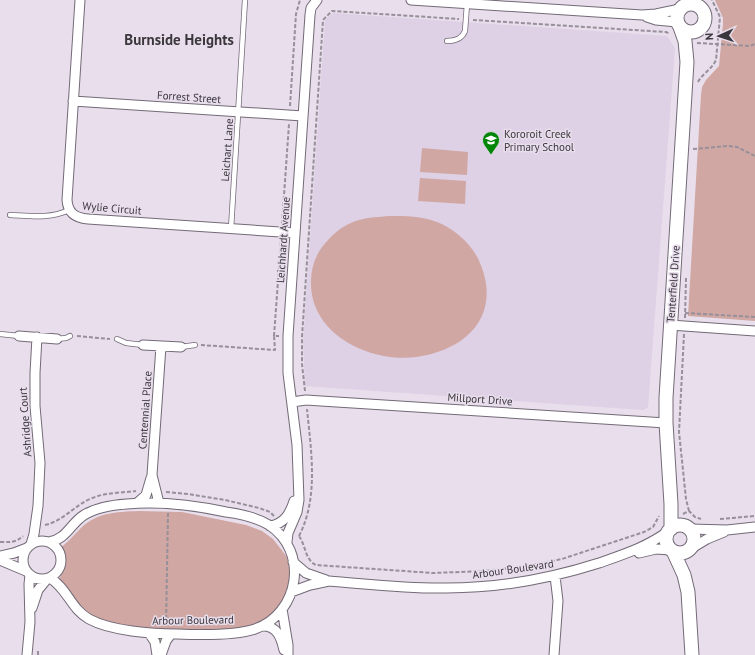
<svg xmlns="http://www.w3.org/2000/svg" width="755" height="655" viewBox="0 0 755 655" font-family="'PT Sans',sans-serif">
  <rect width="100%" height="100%" fill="#e8deec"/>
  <path fill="#ded0e5" d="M333,13l334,23 8,12 -27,359 -5,3 -338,-24 -2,-44 22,-322z"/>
  <path fill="#d0a7a2" d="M715,0h40v321l-67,-5 13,-221 1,-8 4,-7 13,-14 4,-42v-6z
    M422,148l46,4 -1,23 -47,-3z
    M420,178l46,3 -1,23 -47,-3z
    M389,216c17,0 32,0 48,6 18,7 36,23 43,41 22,52 -13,87 -64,94 -47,6 -106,-23 -105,-75 0,-17 6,-31 18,-43 8,-9 19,-16 30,-19 10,-3 20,-3 30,-4z
    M139,511l43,1 64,13 16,6 11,8 14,18 3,11v10l-1,9 -7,18 -17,16 -22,8 -69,3 -71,-9 -20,-11 -24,-32c7,-14 7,-17 1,-32 7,-5 12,-11 18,-17 17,-19 38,-19 61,-20z"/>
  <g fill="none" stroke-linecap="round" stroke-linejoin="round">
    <g stroke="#736a77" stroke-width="6">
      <path id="lane" d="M447,41c8,0 15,-2 18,-10l2,-27
        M10,215c21,1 40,4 59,-5
        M231,229l14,-229
        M0,334l19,2
        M57,339l9,-1 4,-2
        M117,339l9,4 17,2
        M181,347l14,-2"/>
    </g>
    <g stroke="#736a77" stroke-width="11">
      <path id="street" d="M80,0l-13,200c1,13 8,18 21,19l207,14
        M411,0l231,15 14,-1 24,-5
        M647,17l9,3 21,2
        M73,101l230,15
        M670,325l85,6
        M19,336l38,3
        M143,345l38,2
        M292,402l14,-2 15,1 345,22
        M137,503l9,-8 5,-17
        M159,503l-7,-28 9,-129
        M270,526c14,-2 20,-12 24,-25
        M690,529l37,1 28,-3
        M23 560a19 19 0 1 1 38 0a19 19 0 1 1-38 0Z
        M49,542c18,-3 21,-18 35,-27 13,-8 28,-10 43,-11 34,-3 66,1 99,8 15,2 30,5 43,13 40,26 31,88 -14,104 -21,7 -55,6 -78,5 -25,0 -66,-3 -88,-15 -18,-10 -22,-31 -39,-41
        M287,542l1,-9 9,-21 2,-12 -2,-55 -9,-72v-37l22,-321 1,-7 6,-8
        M31,544l3,-10 4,-28 2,-43 -5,-57v-33l2,-36
        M692,548l15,-9 17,-7
        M639,553l17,-4 15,1
        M0,556l14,-3 13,-5
        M0,560l26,11
        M293,562l13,11 20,7
        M291,592l19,-7 19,-4c39,3 79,8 118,7 52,0 102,-9 152,-25 26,-9 48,-16 71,-33
        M32,608l6,-18 9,-11
        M282,609l6,36v10
        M263,626c14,0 18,11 21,24
        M149,633l6,9 2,13
        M27,655l3,-33 -1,-38 1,-9
        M161,655l5,-14 5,-7
        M554,655l4,-54 -3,-25"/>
    </g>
    <g stroke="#736a77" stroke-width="15">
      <path id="secondary" d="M677 18a14 14 0 1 1 28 0a14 14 0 1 1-28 0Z
        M666 539a14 14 0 1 1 28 0a14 14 0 1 1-28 0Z
        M671,529v-25l-5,-81v-25l21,-336 -2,-21 -5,-14
        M673,551l11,24 4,17 4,63"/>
    </g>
    <path stroke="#97909a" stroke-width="2" stroke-dasharray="4 2" stroke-linecap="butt" d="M473,20l193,12 4,2
      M697,43l53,3 5,-2
      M698,82c4,-8 14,-13 18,-22l4,-43 -8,-17
      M290,106l6,-92 4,-14
      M693,149l35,-3 9,1 18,9
      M282,224l7,-100
      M685,313l70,4
      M685,318l1,-40
      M684,334l-5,98 7,67 3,12
      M77,336l33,3
      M274,336l7,-96
      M201,345l74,5 -1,-14h5
      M305,391l-3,-27v-27l21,-317 9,-9 127,8
      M166,492l22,2 37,6 34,8 11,4 4,4
      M683,514l6,-3 6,6 6,2
      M720,519l35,-3
      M45,525c18,-4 29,-19 45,-26 15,-7 31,-6 46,-8
      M299,536c20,-39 12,-85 8,-127
      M299,536c7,10 6,24 17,29l117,8 52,-2 47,-6 30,-6 82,-27 9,-5 6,-11
      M0,542c9,0 16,1 23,-6
      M166,625l2,-112
      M38,655v-6"/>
    <use href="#lane" stroke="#fff" stroke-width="4.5"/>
    <use href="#street" stroke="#fff" stroke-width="9"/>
    <use href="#secondary" stroke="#fff" stroke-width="13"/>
  </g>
  <defs>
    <g id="school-pin" transform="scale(0.9)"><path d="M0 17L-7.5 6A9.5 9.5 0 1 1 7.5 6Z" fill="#008506" stroke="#e8deec"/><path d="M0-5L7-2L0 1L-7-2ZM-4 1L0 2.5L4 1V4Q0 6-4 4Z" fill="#fff"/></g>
  </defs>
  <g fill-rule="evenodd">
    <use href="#school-pin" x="491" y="140"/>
  </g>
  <g text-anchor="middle" stroke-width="3" stroke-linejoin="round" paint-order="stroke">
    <g font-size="11" fill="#3b373d" stroke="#e8deec">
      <text transform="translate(189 97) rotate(4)" y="4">Forrest Street</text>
      <text transform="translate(227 150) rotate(-86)" y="4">Leichart Lane</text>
      <text transform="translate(112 208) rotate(5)" y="4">Wylie Circuit</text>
      <text transform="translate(283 240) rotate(-86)" y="4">Leichhardt Avenue</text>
      <text transform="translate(673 284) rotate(-86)" y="4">Tenterfield Drive</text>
      <text transform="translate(480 399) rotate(4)" y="4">Millport Drive</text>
      <text transform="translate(145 410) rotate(-86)" y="4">Centennial Place</text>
      <text transform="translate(25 422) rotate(-94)" y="4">Ashridge Court</text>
      <text transform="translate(513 569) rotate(-8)" y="4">Arbour Boulevard</text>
      <text transform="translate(193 620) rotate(-1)" y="4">Arbour Boulevard</text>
    </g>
    <g font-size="11" fill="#3b373d" stroke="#e8deec" text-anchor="start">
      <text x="504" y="138">Kororoit Creek<tspan x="504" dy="13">Primary School</tspan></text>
    </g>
    <g font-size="15" font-weight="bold" fill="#3b373d" stroke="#e8deec">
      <text x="179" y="45">Burnside Heights</text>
    </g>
  </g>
  <g transform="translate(719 36) rotate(267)" stroke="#e8deec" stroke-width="3" paint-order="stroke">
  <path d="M0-3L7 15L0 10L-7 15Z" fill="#3b373d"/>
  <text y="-6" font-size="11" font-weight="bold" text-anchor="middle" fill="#3b373d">N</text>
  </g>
</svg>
